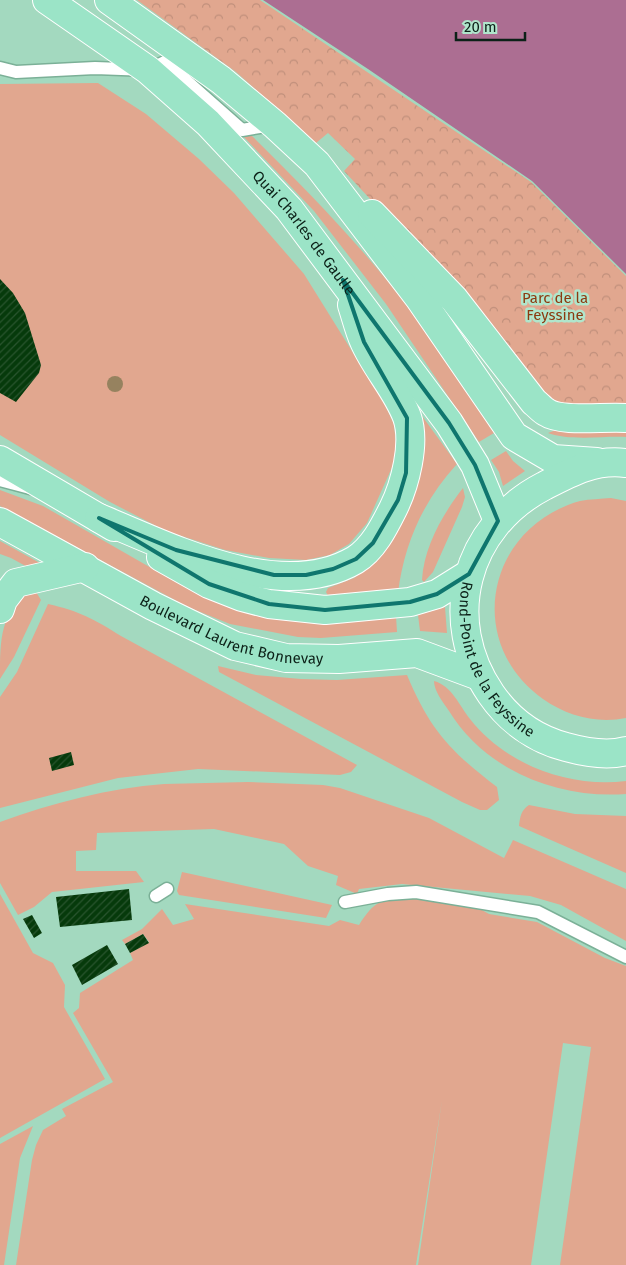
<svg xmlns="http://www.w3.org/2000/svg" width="626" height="1265" viewBox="0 0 626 1265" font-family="'Fira Sans',sans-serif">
  <defs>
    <pattern id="park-crowns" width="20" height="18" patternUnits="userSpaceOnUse" patternTransform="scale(1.25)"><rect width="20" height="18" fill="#e1a78f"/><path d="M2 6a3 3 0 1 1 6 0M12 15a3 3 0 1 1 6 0" fill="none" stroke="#c08f7b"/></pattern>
    <pattern id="building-hatch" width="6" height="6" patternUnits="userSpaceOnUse" patternTransform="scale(1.25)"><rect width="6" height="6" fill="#063a0b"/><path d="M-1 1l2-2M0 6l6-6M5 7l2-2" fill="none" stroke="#29542e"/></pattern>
  </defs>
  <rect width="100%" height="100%" fill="#a3d9bf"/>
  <path fill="#e1a78f" d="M98,83l48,31 53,45 35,34 70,81 79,127 11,23 2,21 -2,18 -27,60 -18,21 -19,11 -24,5 -37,-2 -44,-8 -59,-19 -56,-29 -110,-67v-351z
    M248,132c50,49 98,98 142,152 38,48 71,99 104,149l-15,9 -93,-138 -72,-93 -72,-76z
    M414,405l43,59c-34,37 -53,80 -59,129l-64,5 -6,-2 -2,-4 2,-4 26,-10 26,-20 27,-53z
    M626,424v13c-24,-1 -57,4 -78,-4l16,-6z
    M506,451l7,10 12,10 -22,15 -4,-14 -8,-12z
    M463,488l2,9 -3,10 -29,65 -9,10 -2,-2c2,-33 20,-65 41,-92z
    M0,490l43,16 152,87 38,16 21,5 142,2 1,16 -76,6 -23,-1 -68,-13 -42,-17 -188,-101z
    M611,498l15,3v217c-29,6 -59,-2 -83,-19 -80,-57 -56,-172 37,-198 10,-2 21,-2 31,-3z
    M0,541l40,22 2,2 -11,4 -20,-11 -11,-4z
    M33,587l8,13 -27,57 -14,22c0,-42 0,-66 33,-92z
    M48,604c31,7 46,15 73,32l236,129 -6,7 -11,3 -142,-6 -80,9 -118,30v-111l17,-25z
    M445,607l2,26 -27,-2 -2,-16z
    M218,666l38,9 45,4 36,1 70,-5c23,55 43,76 90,112l2,13 -12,10h-7l-18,-8 -243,-130z
    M434,681c18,5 25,24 36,38 36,46 99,69 156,62v13c-68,5 -140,-23 -177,-83 -6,-9 -15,-20 -15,-30z
    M248,782l75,3 17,3 89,30 75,40 9,-18 113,49v52l-65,-36 -31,-9 -128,-12 -43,5 -2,5 -21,-9 2,-9 -30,-10 -24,-22 -70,-15 -117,4 -1,17 -20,1v20h60l8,11 -92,10 -18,15 -16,8 -18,-32v-61c53,-19 108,-34 164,-38 28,-1 56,-1 84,-2z
    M529,805l46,9 51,2v57l-107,-47c1,-9 2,-16 10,-21z
    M182,872l150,33 -6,13 -147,-23 -2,-4z
    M0,894l33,59 20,10 12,22 -1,22 41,72 -105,59z
    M410,897l63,8 16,9 48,8 68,36 21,8v299h-66l31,-218 -28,-4 -32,222h-113l24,-165 -26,165h-400l16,-105 4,-15 7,-15 23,-14 -4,-7 51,-27 -40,-69 6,-5 1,-15 53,-33 -3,-7 19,-11 -6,-8 -18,10 -3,-4 20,-11 20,-20 11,16 21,-6 -9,-15 144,22 11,-6 19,5c16,-25 21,-25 51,-28z
    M33,1126l-13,32 -16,107h-4v-121z"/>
  <path fill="url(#park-crowns)" d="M137,0h123l271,182 95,94v134l-71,-2 -101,-119 -110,-118 11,-12 -27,-26 -12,10 -80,-71z"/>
  <path fill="#ac6e92" d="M263,0h363v274l-94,-93 -164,-112z"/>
  <path fill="url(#building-hatch)" d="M0,279l13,14 12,20 16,52 -2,8 -23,29 -16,-9z
    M71,752l3,13 -22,6 -3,-13z
    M129,889l3,31 -72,7 -4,-30z
    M32,915l10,18 -8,5 -11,-19z
    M143,934l6,9 -19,10 -5,-9z
    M107,945l11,19 -36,21 -10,-20z"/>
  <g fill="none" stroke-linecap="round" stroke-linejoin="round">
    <g stroke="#7bb097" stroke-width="15">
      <path id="lane" d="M0,68l16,4 79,-4 53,2 17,-8 77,68 30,-5
        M0,480l30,8
        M156,896l11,-7
        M345,902l43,-8 28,-2 122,20 88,45"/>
    </g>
    <g stroke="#fff" stroke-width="30">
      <g id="primary">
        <path id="s1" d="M47,0l101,70 60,53 81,86 160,214 26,42 23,56"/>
        <path d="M109,0l112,80 54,45 42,39 103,135 94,137 39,23 44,3"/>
        <path d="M372,214l82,85 80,103c4,3 8,8 12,10 16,11 59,4 80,6"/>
        <path d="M0,460l114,67"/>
        <path id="s2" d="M626,463c-31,-4 -55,9 -82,23 -79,41 -104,134 -53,208 18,26 44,45 75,53 18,5 42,9 60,4"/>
        <path d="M99,518c71,29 181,86 256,42 18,-11 29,-33 38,-51 12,-24 23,-66 14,-92 -10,-27 -32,-50 -43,-76 -5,-11 -8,-24 -12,-36"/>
        <path id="s3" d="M0,522l153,84 82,40 51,12 53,1 78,-6 62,23"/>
        <path d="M161,557l48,27 33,13 27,7 56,6 85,-8 27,-8 32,-20"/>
        <path d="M0,609l3,-9 13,-17 69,-16"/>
      </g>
    </g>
    <use href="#lane" stroke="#fff" stroke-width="12"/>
    <use href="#primary" stroke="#9be4c7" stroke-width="28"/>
  </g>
  <circle fill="#96825f" cx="115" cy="384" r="8"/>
  <path fill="none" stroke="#0f766e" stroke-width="4" stroke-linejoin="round" d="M343,280l106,143 26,42 23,56 -29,53 -32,20 -27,8 -85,8 -56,-6 -60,-20 -110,-66 77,32 98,25h32l27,-6 23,-10 17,-16 25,-43 8,-27 1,-55 -43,-76z"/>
  <g text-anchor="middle" stroke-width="5" stroke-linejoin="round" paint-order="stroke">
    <g font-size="15" fill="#0c2118" stroke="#b0e6cc">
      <text dy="5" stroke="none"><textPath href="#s1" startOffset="349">Quai Charles de Gaulle</textPath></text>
      <text dy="5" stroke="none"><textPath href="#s3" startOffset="258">Boulevard Laurent Bonnevay</textPath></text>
      <text dy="5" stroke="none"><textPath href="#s2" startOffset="301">Rond-Point de la Feyssine</textPath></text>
    </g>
    <g font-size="15" fill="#8b3a10" stroke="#b0e6cc">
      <text x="555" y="303">Parc de la<tspan x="555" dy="17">Feyssine</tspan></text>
    </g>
  </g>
  <path d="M456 32v8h69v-8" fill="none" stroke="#0c2118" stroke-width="2.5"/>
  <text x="464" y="32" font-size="15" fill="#0c2118" stroke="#b0e6cc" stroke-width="4" paint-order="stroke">20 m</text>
</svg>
